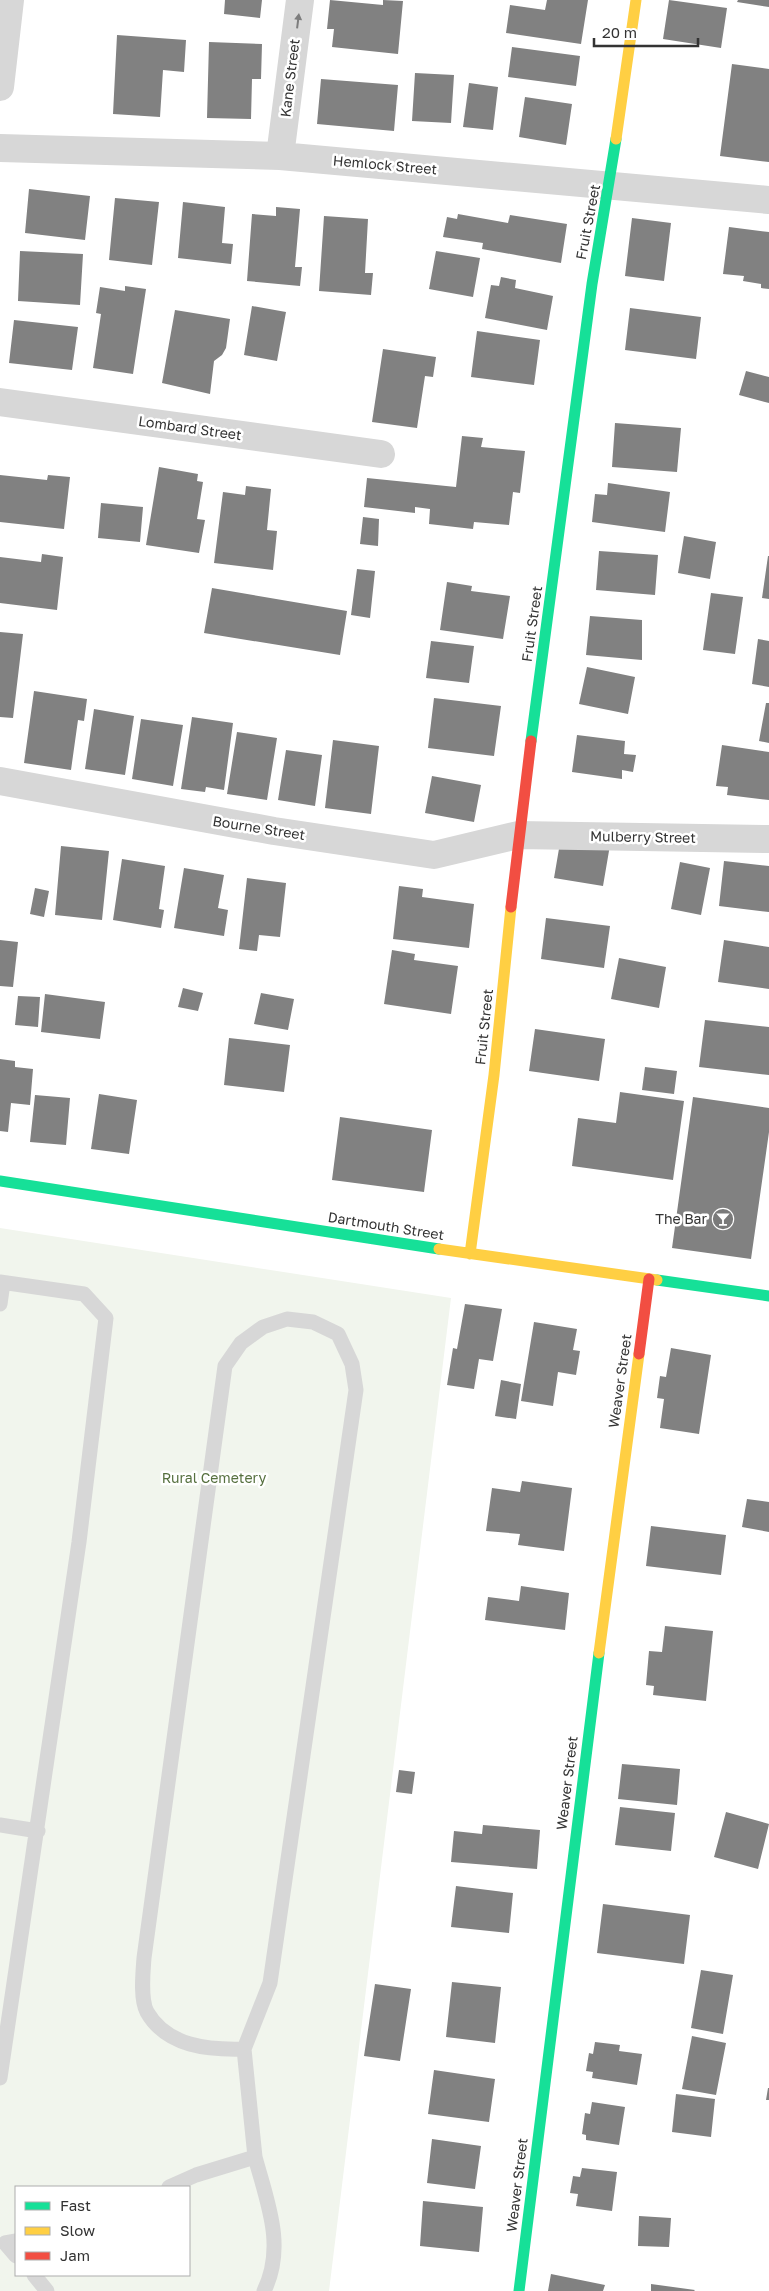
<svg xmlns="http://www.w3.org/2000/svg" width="769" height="2291" viewBox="0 0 769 2291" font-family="'Golos Text',sans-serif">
  <rect width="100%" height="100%" fill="#fff"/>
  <path fill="#f1f5ed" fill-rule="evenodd" d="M0,1228l451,70 -122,993h-329zM16,2187h173v88h-173z"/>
  <path fill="#818181" d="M225,0h37l-2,18 -36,-4z
    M330,0l53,5v-5l20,1 -5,53 -66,-7 2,-18h-7z
    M547,0h41l-7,44 -75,-11 4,-28 35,5z
    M669,0l58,8 -6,40 -58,-9z
    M738,0h31v7l-32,-5z
    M117,35l69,5 -2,32 -21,-2 -3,47 -47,-3z
    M209,42l53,2 -1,35h-9l-1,40 -44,-1z
    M512,47l68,9 -4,30 -68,-9z
    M732,64l37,5v93l-49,-6z
    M415,73l39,2 -3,48 -39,-2z
    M321,79l77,6 -4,46 -77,-7z
    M469,83l29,4 -5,43 -30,-3z
    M525,97l47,7 -6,41 -47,-8z
    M29,189l61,7 -5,44 -60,-7z
    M115,198l44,4 -7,63 -43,-5z
    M183,202l42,5 -3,36 11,1 -2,20 -53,-6z
    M276,207l24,2 -5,58h7l-2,19 -53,-5 5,-67 24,2z
    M458,214l50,9 2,-8 57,9 -6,39 -79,-14 1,-6 -40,-6 4,-20 10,2z
    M324,216l44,3 -3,54h8l-2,22 -52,-4z
    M632,218l39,5 -7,58 -39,-5z
    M729,227l40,5v57l-8,-1v-4l-18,-3 1,-5 -21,-2z
    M20,251l63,3 -3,51 -62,-4z
    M436,251l44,7 -7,39 -44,-8z
    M501,277l15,3 -1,8 38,8 -6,34 -62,-12 6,-33 8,1z
    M125,286l21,3 -13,85 -40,-6 8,-54 -5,-1 4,-26 25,4z
    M252,306l34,6 -9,49 -33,-6z
    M630,308l71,9 -5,42 -71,-9z
    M175,310l55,9 -4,29 -4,7 -8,6 -4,33 -48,-11z
    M14,320l64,7 -6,43 -63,-7z
    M477,331l63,9 -6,45 -63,-8z
    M383,349l53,8 -3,20 -8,-1 -8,52 -45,-6z
    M746,371l23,6v26l-30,-8z
    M615,423l66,5 -4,44 -65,-5z
    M462,436l21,2 -2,9 44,4 -5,42 -7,-1 -4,33 -35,-3 -1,7 -44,-5 1,-15 -15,-2v6l-51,-6 3,-29 89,9z
    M159,467l39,7 -1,7 6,1 -6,37 8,1 -6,33 -53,-8z
    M0,475l47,5 1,-5 22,2 -6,52 -64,-7z
    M608,483l62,9 -5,40 -73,-10 3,-28 12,1z
    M246,486l25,3 -4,41 10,1 -4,39 -59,-7 9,-71 22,3z
    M101,503l42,4 -3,35 -42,-4z
    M363,517l16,2 -1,27 -18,-2z
    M684,536l32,6 -6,37 -32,-6z
    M599,551l59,4 -3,40 -59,-5z
    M42,554l21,3 -6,53 -57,-7v-46l41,5z
    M768,556h1v43l-7,-1z
    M357,569l18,2 -5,47 -19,-3z
    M447,582l25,4 -1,5 39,5 -7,43 -63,-9z
    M212,588l135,23 -7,44 -136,-22z
    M711,593l32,4 -8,57 -32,-4z
    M590,616l52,4v40l-56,-5z
    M0,632l23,2 -10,84 -13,-1z
    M758,639l11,2v46l-17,-3z
    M431,641l43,5 -5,37 -43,-5z
    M587,667l48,10 -7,37 -49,-10z
    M34,691l53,8 -3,22 -6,-1 -7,50 -47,-7z
    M434,698l67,8 -7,50 -66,-8z
    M766,703h3v40l-10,-2z
    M94,709l40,7 -9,59 -40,-6z
    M192,717l41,6 -9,67 -18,-3 -1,5 -24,-3z
    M141,719l42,6 -10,61 -41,-7z
    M237,732l40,6 -10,62 -40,-6z
    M577,735l48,6 -1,13 12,1 -3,17 -11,-2v9l-50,-7z
    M333,740l46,6 -8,68 -46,-6z
    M722,745l47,7v48l-42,-5 1,-8 -12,-1z
    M286,750l36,5 -7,51 -37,-6z
    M432,776l49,9 -7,37 -49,-9z
    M561,837l49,8 -7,41 -49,-8z
    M61,846l48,5 -7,69 -47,-5z
    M122,859l43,7 -6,43 5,1 -3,18 -48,-8z
    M724,861l45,5v46l-50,-6z
    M680,862l30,6 -9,47 -30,-6z
    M184,868l40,7 -6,33 10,2 -4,26 -50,-8z
    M247,878l39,5 -6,54 -21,-2 -2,16 -18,-2z
    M399,886l24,3 -1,8 52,7 -5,44 -76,-9z
    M35,888l14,3 -5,26 -14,-3z
    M546,918l64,8 -6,42 -63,-9z
    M0,940l18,2 -5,45 -13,-1z
    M724,940l45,7v42l-51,-7z
    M392,950l23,4 -1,6 44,6 -7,48 -67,-10z
    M619,958l47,9 -7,41 -48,-9z
    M183,988l20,5 -5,18 -20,-4z
    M261,993l33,6 -6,31 -34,-6z
    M45,994l60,8 -5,37 -59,-7z
    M18,996l22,1 -2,30 -23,-2z
    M705,1020l64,7v48l-70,-8z
    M535,1029l70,10 -6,42 -70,-10z
    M229,1038l61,7 -6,47 -60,-7z
    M0,1059l15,2v6l18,2 -3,36 -19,-2 -3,29 -8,-1z
    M645,1067l32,4 -3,23 -32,-4z
    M620,1092l64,9 -11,79 -101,-14 6,-48 38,5z
    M99,1094l38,6 -8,54 -38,-5z
    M35,1095l35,3 -4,47 -36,-3z
    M693,1097l76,11v24l-18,127 -79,-11z
    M340,1117l92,13 -8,62 -92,-12z
    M465,1304l37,5 -9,52 -14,-2 -5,30 -27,-4 6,-37 4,1z
    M534,1322l43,7 -4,21 7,1 -4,24 -18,-3 -5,34 -32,-5z
    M671,1348l40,7 -12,79 -39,-6 4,-29 -7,-1 3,-22 6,1z
    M501,1380l20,4 -5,35 -21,-3z
    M522,1481l50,7 -8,63 -46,-6 2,-11 -34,-3 6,-43 28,4z
    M747,1499l22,3v30l-27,-5z
    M651,1526l75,9 -5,40 -75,-9z
    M521,1586l48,7 -4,37 -80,-10 3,-23 31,4z
    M665,1626l48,5 -7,70 -53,-6 1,-9 -8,-1 3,-34 13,1z
    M622,1764l58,5 -3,36 -59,-6z
    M399,1770l16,2 -3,22 -16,-2z
    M620,1807l55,6 -4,38 -56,-6z
    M726,1812l43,12 -11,45 -44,-12z
    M483,1825l57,5 -3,39 -86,-7 3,-31 28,3z
    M456,1886l57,7 -4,40 -58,-6z
    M603,1904l87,11 -6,49 -87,-11z
    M701,1970l32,5 -10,59 -32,-6z
    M452,1982l49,5 -6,56 -49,-6z
    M375,1984l36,5 -11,72 -36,-5z
    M692,2036l34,7 -10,52 -34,-6z
    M595,2042l25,3 -1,6 23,3 -5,31 -45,-7 1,-6 -7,-1 3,-18 4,1z
    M434,2070l61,9 -6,43 -61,-8z
    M768,2088h1v12h-3z
    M676,2094l39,5 -4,38 -39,-5z
    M592,2102l33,5 -6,38 -33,-5v-5l-4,-1 3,-21 5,1z
    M432,2139l49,7 -6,43 -48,-6z
    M582,2168l35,4 -5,39 -36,-5 2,-12 -8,-1 3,-17 7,1z
    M423,2201l60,6 -4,45 -59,-6z
    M639,2216l32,2 -2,29 -31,-1z
    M551,2274l54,11 -2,6h-55z
    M651,2284l44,6 -1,1h-43z"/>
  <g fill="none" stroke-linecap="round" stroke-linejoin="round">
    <path stroke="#d7d7d7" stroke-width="15" d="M0,1282l84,12 22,24 -27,224 -79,536
      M0,1304l3,-21
      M0,1825l38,6
      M244,2049c-35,1 -77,-2 -97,-37 -7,-13 -4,-40 -3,-54l81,-592 16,-23 22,-16 24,-8 26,3 25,12 14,30 4,26 -86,593 -26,66 11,108
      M169,2187l27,-12 59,-18c12,45 31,89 9,134
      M16,2241l-11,2 11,13
      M34,2275l13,16"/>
    <path stroke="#d7d7d7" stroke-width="28" d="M0,87l10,-87
      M0,148l280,8 489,44
      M280,156l20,-156
      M0,402l381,52
      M0,781l274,50 160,24 84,-20 251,4"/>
    <path stroke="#16e098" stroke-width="11" d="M531,741l61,-457 24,-145
      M0,1181l439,68
      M657,1280l112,16
      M519,2291l80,-638"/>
    <path stroke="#ffcf43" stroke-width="11" d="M616,139l20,-139
      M439,1249l218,31
      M470,1254l24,-179 17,-168
      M599,1653l40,-299"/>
    <path stroke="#f24e42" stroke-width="11" d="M511,907l20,-166
      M639,1354l10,-75"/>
  </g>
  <defs><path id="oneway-solid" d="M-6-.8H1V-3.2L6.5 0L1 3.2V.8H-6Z" transform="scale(1.25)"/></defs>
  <use fill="#7d7d7d" href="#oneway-solid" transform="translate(298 21) rotate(-83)"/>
  <defs>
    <g id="bar-disc" transform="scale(1.125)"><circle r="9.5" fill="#7a7a7a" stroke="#fff"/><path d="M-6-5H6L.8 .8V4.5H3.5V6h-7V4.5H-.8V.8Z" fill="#fff"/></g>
  </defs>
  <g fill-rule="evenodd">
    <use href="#bar-disc" x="723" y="1219"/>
  </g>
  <g text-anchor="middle" stroke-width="5" stroke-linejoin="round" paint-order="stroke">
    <g font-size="14" fill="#333" stroke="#fff">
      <text transform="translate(290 78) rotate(-83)" y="5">Kane Street</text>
      <text transform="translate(385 165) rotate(5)" y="5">Hemlock Street</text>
      <text transform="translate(588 222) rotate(-79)" y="5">Fruit Street</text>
      <text transform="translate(190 428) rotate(8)" y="5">Lombard Street</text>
      <text transform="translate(532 624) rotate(-82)" y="5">Fruit Street</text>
      <text transform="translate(259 828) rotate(9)" y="5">Bourne Street</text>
      <text transform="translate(643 837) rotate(1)" y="5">Mulberry Street</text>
      <text transform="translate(484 1027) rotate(-84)" y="5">Fruit Street</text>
      <text transform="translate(386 1226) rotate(9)" y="5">Dartmouth Street</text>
      <text transform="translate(620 1381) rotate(-82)" y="5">Weaver Street</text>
      <text transform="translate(567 1783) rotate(-83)" y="5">Weaver Street</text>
      <text transform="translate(517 2185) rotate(-83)" y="5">Weaver Street</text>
    </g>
    <g font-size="14" fill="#333" stroke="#fff" text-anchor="end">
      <text x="707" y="1224">The Bar</text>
    </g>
    <g font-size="14" fill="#56703f" stroke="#fff">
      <text x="214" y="1483">Rural Cemetery</text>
    </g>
  </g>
  <rect x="15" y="2186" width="175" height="90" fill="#ffffff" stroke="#adadad"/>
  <rect x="25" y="2202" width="25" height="8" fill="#16e098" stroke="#adadad"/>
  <text x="60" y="2211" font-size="15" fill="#333333">Fast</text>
  <rect x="25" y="2227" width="25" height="8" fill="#ffcf43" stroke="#adadad"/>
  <text x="60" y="2236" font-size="15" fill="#333333">Slow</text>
  <rect x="25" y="2252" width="25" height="8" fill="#f24e42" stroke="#adadad"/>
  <text x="60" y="2261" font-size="15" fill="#333333">Jam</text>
  <path d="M594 38v8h104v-8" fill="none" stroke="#333333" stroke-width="2.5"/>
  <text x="602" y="38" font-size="15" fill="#333333" stroke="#ffffff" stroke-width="4" paint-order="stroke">20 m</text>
</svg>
